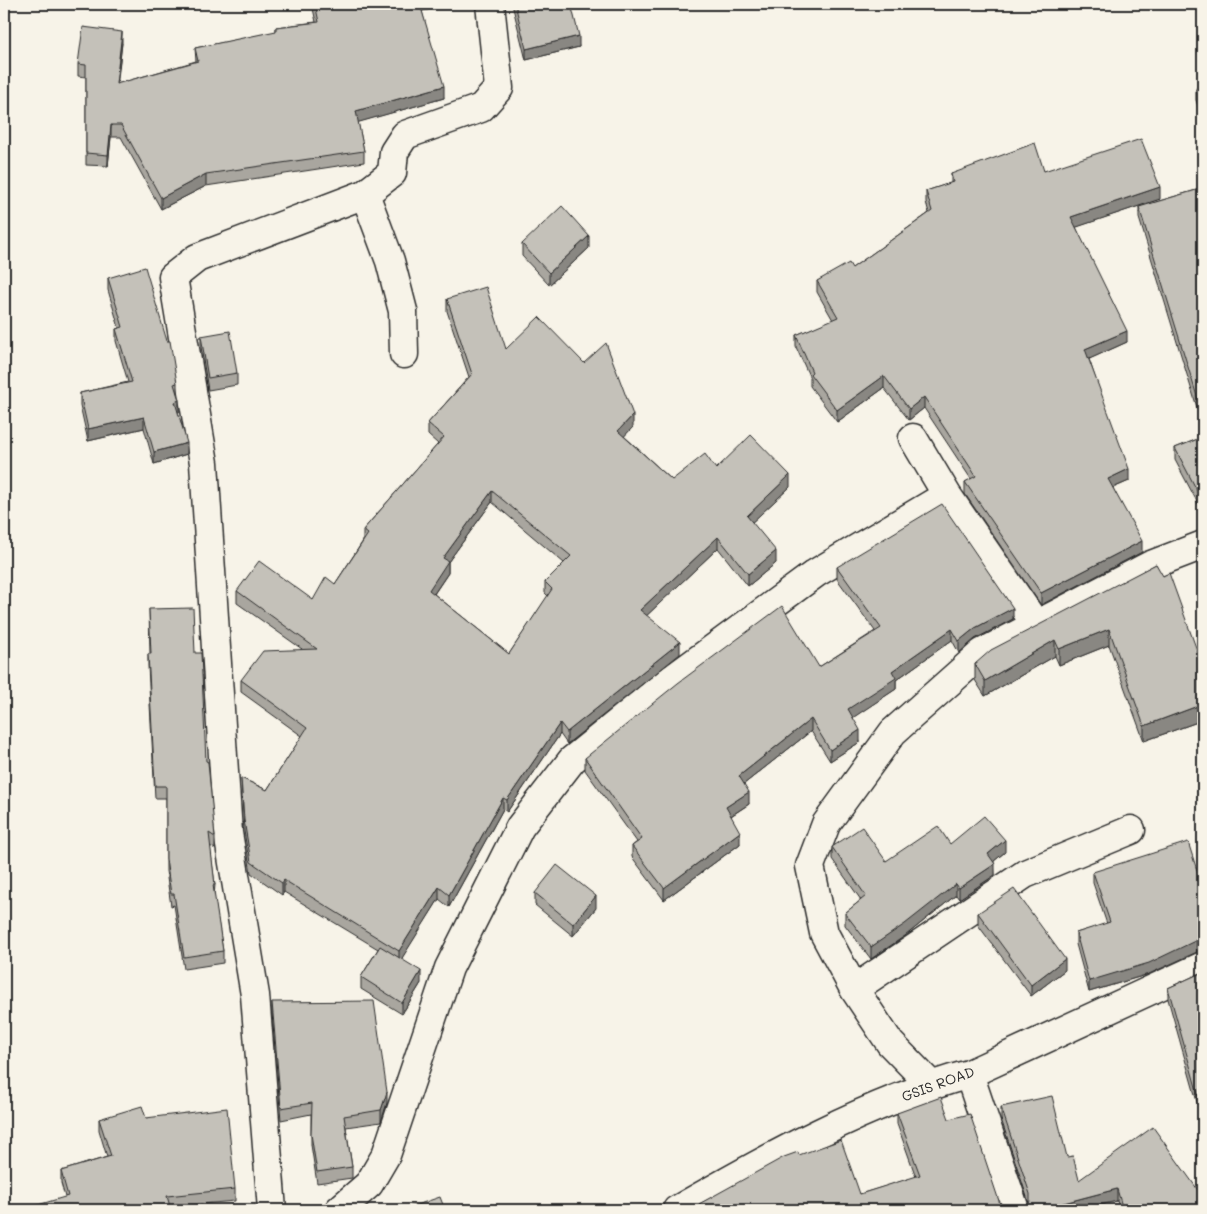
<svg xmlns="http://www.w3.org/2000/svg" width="1207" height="1214" viewBox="0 0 1207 1214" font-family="Mali,sans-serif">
  <rect width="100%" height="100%" fill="#f7f3e8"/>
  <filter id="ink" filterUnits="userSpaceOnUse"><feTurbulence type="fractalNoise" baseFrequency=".02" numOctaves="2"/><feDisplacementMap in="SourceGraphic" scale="10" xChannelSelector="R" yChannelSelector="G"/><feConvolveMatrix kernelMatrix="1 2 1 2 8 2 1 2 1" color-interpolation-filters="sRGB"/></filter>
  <g filter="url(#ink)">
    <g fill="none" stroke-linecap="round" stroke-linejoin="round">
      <g stroke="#2b2b2b" stroke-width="31">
        <path id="street" d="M365,194l25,67 13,50 1,43
          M913,438l34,57
          M854,989l171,-115 106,-44
          M969,1074l46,136
          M931,1085l-41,-42 -36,-54 -30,-56 -14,-67 16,-42 67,-92 89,-79 169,-88 52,-20
          M272,1210l-17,-215 -27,-162 -24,-370 -31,-186 24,-19 168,-64 27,-21 2,-21 11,-17 76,-27 18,-20 -9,-84
          M339,1210l30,-26 17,-29 63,-187 71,-141 52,-67 96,-78 148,-109 131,-78 90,131
          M677,1210c92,-53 189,-107 292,-136l234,-108"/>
      </g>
      <use href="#street" stroke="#f7f3e8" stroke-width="28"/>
    </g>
    <path fill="#a9a69f" stroke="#2b2b2b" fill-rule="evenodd" d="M312,4h145l-35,7 22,87 -86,24 6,29v11l-158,24 -45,23 -40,-72h-10l-3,29 -22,-1v-88l-8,-1v-12l44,-21 -5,41 79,-23 -1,-13 81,-16v-5l40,-5z
      M512,4h59l8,43 -53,13z
      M1203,80v42l-7,-22v-11z
      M1044,171l116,28 -84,28 51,115 -38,17 40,122 -16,7 29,64 -101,53 -76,-111v-12l6,-3 -47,-71 -15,12 -25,-32 -47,34 -27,-36v-8l-14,-31v-12l37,-15 -16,-28v-11l35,-13 77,-55 -3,-11v-11l25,-8v-9z
      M1203,188v239l-64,-209v-11z
      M522,244l67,4 -40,37 -27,-29z
      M108,278l69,105v9l2,20h-1l9,42 -33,10 -10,-36 -56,13 -8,-36v-12l48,-11 -12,-41v-12l3,-1 -11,-38z
      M447,299l59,50 127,78 -9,9 48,44 44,-11 74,18 -38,35 24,41 -28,23 -30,-38 -72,68 34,38 -113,90 -7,-10 -53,78 -4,-3 -54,98 -10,-8 -38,60 20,24 -19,31 -41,-25v-12l17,-28 -94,-57 -2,3 -31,-22 -7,-42 -3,-53 26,12 35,-54 -61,-44v-12l61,-31 -65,-46v-12l76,9 22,-16 28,-43v-11l75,-86 -10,-9v-12l41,-46 -22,-66zM492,502l72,61 -19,19v11l3,3 -39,58 -75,-60 14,-21v-11z
      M201,336l36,37v12l-29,5 -7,-43z
      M1203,437v76l-28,-53v-12z
      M1156,564l47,103v53l-59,21 -35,-96 -50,20 -4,-9 -70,40 -10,-16v-16z
      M837,567l176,52 -38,20 -16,14 -7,-13 -56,40v9l-43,28 7,25 -30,19 -19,-30 -67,53 5,20 -18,12 9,28 -76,56 -32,-43v-11l5,-4 -52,-72v-12l234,-91 56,-36 -38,-52z
      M149,609l46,44 11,108 9,76v12l-5,-3 5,39 -1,11 9,55v12l-39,6 -10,-64 -3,1 -5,-35v-73h-11l-7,-132v-12h2z
      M950,844l55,8 -11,9 1,14 -36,24 -3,-4 -51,41 -34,23 -26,-34v-12l16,-13 -29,-41v-12l54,14z
      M1093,872l110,17v62l-6,1 -48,22 -60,18 -13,-48v-11l31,-9 -14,-41z
      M535,893l61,15 -23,28 -38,-31z
      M978,913l87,57 -34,26 -53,-71z
      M1203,972v151l-35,-124v-11z
      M272,1002l115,101 -6,19 -35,5 6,40v11l-35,5 -6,-38v-31l-30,6 -9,-107z
      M1001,1107l66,50 12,23 124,30h-83l-3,-9 -37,9h-55l2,-2 2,-5 -28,-84z
      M897,1113l52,6 56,91h-306v-6l100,-49 61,39 56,-17 -19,-53z
      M146,1118l89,71v12l-65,6 -105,-10 -4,-14v-12l46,-14 -8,-27v-11z"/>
    <path fill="#898782" stroke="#2b2b2b" d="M122,32v11l-6,53v-12z
      M579,36v11l-53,13v-11z
      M444,86v12l-88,25v-12z
      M111,125v12l-3,29v-11z
      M206,174v12l-45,23v-11z
      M1160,187v12l-89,30v-12z
      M589,236v12l-40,37v-12z
      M1127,331v11l-42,19v-12z
      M884,376v12l-47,34v-12z
      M924,397v11l-15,12v-11z
      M179,400v12l-4,1v-11z
      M633,415v12l-15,16v-12z
      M144,417v11l-56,13v-12z
      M187,443v11l-33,10v-12z
      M1129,469v12l-21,9v-11z
      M790,475v12l-43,40v-11z
      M492,491v11l-44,60v11l-19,28v-11l14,-32z
      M718,537v11l-78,74v-12z
      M1142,541v11l-101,53v-12z
      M776,551v12l-28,23v-12z
      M1013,608v11l-38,20 -16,14v-12l16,-13z
      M952,629v11l-56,40v9l-48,32v-12l44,-38z
      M1109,629v16l-50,20v-16z
      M1055,640v16l-70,40v-15z
      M680,642v12l-113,90v-12z
      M1203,704v16l-59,21v-15z
      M811,719v12l-72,57v-12z
      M560,723v11l-53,78v-12z
      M860,730v12l-30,19v-11z
      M749,792v12l-23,15v-12z
      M503,798v11l-54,98v-12z
      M740,832v12l-76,56v-12z
      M1005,840v12l-17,14v-12z
      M995,864v11l-36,24v-11z
      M284,880v12l-2,3v-12z
      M956,884v11l-51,41 -34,23v-12z
      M439,887v12l-40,64v-12z
      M596,896v12l-23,28v-12z
      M1197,940v12l-48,22 -60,18v-11z
      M1065,959v11l-34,26v-11z
      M421,971v12l-19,31v-11z
      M387,1092v11l-6,19v-12z
      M1117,1189v12l-37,9h-43z"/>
    <path fill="#c4c1b9" stroke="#2b2b2b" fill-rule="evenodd" d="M315,4h105l24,82 -88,25 8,40 -158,23 -45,24 -40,-73h-10l-3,30 -22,-2v-88l-8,-1 5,-37 39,5 -6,52 82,-23 -3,-13 81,-17v-4l43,-5z
      M515,4h56l8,32 -53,13z
      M1203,80v30l-7,-21z
      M1141,139l19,48 -89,30 56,114 -42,18 44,120 -21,10 34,62 -101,52 -76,-111 11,-6 -52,-79 -15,12 -25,-33 -47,34 -27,-36 2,-2 -16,-37 42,-18 -21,-36 32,-18 3,5 80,-57 -6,-20 27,-9 -2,-8 84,-31 9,28z
      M1203,188v228l-64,-209z
      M562,206l27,30 -40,37 -27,-29z
      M145,267l22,74h3l7,42 -3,1 5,16 -4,2 12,41 -33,9 -10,-35 -56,12 -8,-36 52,-11 -16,-53 7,-2 -15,-49z
      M486,287l20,62 33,-32 45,46 22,-20 27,72 -15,16 54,49 33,-26 11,15 35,-34 39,40 -43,41 29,35 -28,23 -30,-37 -78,73 40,32 -113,90 -7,-9 -53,77 -4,-2 -54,97 -10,-8 -40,64 -115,-71 -2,3 -31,-21 -7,-42 -3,-42 26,12 40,-62 -66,-48 22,-29 54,-2 -80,-58 22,-30 54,39 13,-23 9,7 33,-50 -5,-4 81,-93 -16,-14 44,-49 -25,-75zM492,491l79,65 -26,26 7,7 -43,65 -80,-64 19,-29 -5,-3z
      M230,331l7,42 -29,5 -7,-42z
      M1203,437v65l-28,-54z
      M942,504l71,104 -38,20 -16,13 -7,-12 -60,42 4,7 -48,31 12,21 -30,20 -19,-31 -72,57 10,16 -23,15 14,25 -76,56 -32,-42 10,-7 -57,-81 93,-75 104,-77 37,61 62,-39 -44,-61z
      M1156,564l7,12 6,-3 34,94v37l-59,22 -35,-97 -50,20 -4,-9 -70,41 -10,-17 16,-14z
      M193,608l2,45h6l5,108 2,1 7,75 -6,-4 6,52h-2l10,66 -39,6 -10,-63h-3l-5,-35v-73h-11l-7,-132h3l-2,-45z
      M984,816l21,24 -17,14 7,10 -36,24 -3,-4 -51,40 -34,23 -26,-34 21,-17 -34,-49 30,-20 24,34 52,-35 12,18z
      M1188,842l15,47v51h-6l-48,23 -60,18 -13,-48 34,-11 -17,-50z
      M557,865l39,31 -23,28 -38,-31z
      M1014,889l51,70 -34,26 -53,-72z
      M380,946l41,25 -19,32 -41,-26z
      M1203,972v140l-35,-124z
      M374,1001l13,91 -6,18 -37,6 8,51 -35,5 -6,-38 1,-31 -31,5 -9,-106z
      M1052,1096l15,61 6,-1 6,24 74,-53 50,70v13h-80l-6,-21 -80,21h-12l2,-2 3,-7v-7l-29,-87z
      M941,1097l8,22 21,-5 30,90 5,6h-304l-2,-6 85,-47 14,-5 1,3 42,-15 19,54 60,-19 -23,-62z
      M142,1106l4,12 81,-10 8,81 -68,7 4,14h-150l47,-14 -7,-25 50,-15 -12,-37z
      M440,1197l5,13h-43z"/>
  </g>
  <g text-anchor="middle" stroke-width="4.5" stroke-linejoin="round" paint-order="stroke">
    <g font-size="14" fill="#2b2b2b" stroke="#f7f3e8">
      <text transform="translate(938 1084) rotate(-20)" y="5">GSIS ROAD</text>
    </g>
  </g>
  <rect width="1207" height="1214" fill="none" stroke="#f7f3e8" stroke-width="20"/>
  <rect x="10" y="10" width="1187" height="1194" fill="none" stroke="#2b2b2b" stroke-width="2" filter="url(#ink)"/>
</svg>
